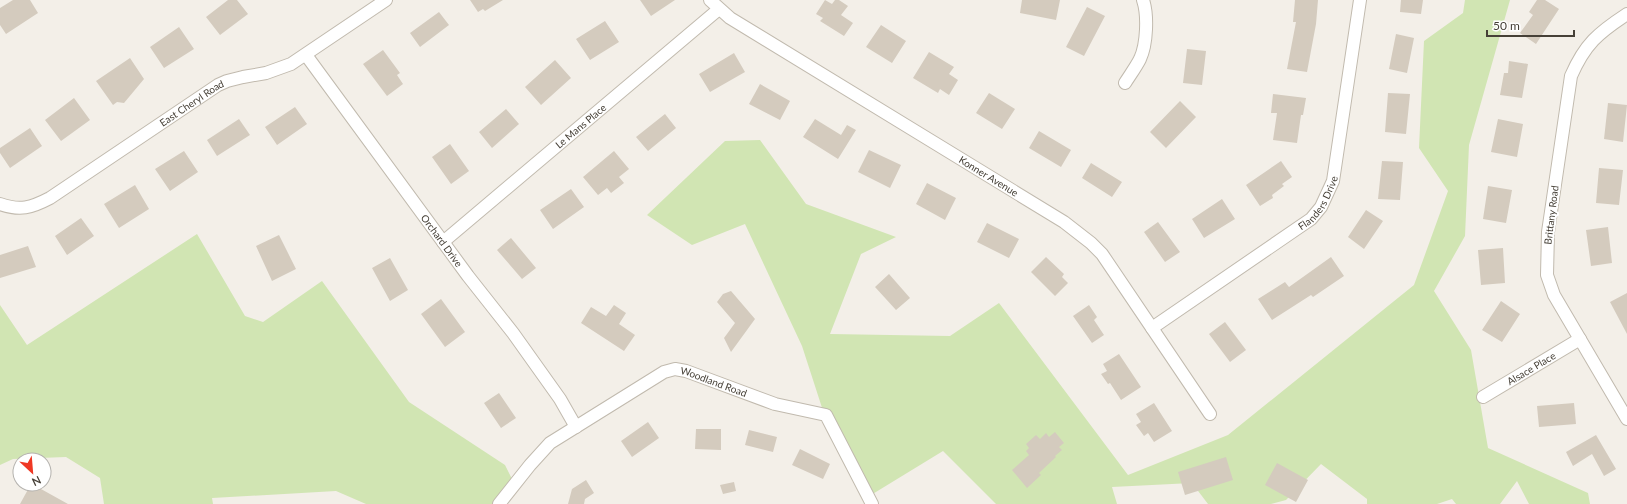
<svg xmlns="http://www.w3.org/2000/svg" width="1627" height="504" viewBox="0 0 1627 504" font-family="Lato,sans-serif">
  <rect width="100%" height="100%" fill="#f3efe8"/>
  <path fill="#d1e5b3" d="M1465,0h45l-41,145 -4,91 -31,55 37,59 17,98 100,45 2,11h-61l-12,-23 -17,23h-44l-4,-5 -15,5h-70v-5l-46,-35 -35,36 -15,4h-63l-16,-21 -80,4 5,17h-121l-53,-53 -72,44 -45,-75 -24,-74 -57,-122 -53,21 -45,-30 78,-74 35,-1 46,64 90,33 -35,17 -31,80 120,2 49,-33 129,172 100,-40 186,-150 34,-94 -29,-43 5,-107 39,-28z
    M197,234l48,82 18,6 59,-41 87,121 96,63 10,20 -18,19h-131l-30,-13 -124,7 1,6h-109l-4,-26 -34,-21 -53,2 -13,6v-160l27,40z"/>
  <path fill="#d4cbbe" d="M13,0h17l8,13 -32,21 -6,-9v-17z
    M228,0h9l11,14 -28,21 -14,-18z
    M470,0h33l-18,11 -2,-2 -5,3z
    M640,0h35l-24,16z
    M825,0l7,4 3,-4h4l9,6 -7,9 12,8 -9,13 -24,-15 3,-3 -7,-4z
    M1022,0h38l-4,20 -36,-7z
    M1295,0h23l-2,24 -9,48 -20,-3 9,-47h-3z
    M1401,0h22l-2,14 -21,-2z
    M1537,0h8l14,9 -23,35 -16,-11 13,-18 -4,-3z
    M1087,7l18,9 -21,40 -18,-9z
    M439,12l10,13 -29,22 -10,-14z
    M605,21l14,21 -29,18 -14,-21z
    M881,25l25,16 -14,22 -26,-16z
    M179,27l15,22 -30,19 -14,-21z
    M1396,34l18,4 -7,35 -18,-4z
    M1187,49l19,2 -4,34 -19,-2z
    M383,50l17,23 -3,2 6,9 -16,12 -24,-32z
    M929,52l25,15 -5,7 9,6 -9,15 -9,-6 -2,4 -25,-15z
    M734,53l11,19 -35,20 -11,-18z
    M130,58l14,21 -20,24 -7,-1 -4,3 -17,-24z
    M555,60l16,18 -30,27 -16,-18z
    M1509,61l19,3 -6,34 -22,-3 4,-22h4z
    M760,84l30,17 -10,19 -31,-16z
    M989,93l26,16 -13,20 -26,-16z
    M1388,93l22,1 -4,40 -21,-2z
    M1273,94l33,4 -3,17h-2l-4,28 -24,-3 4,-27h-6z
    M74,98l16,22 -29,21 -16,-21z
    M1180,101l16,16 -30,31 -16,-16z
    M1608,103l19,2 -4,37 -19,-3z
    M295,107l12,17 -30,21 -12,-18z
    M506,109l13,15 -27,24 -13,-16z
    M665,114l11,14 -28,23 -12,-14z
    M239,119l11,16 -33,21 -10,-16z
    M815,119l26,16 6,-10 9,5 -18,29 -35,-22z
    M1498,119l25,5 -6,33 -26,-5z
    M30,128l12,18 -32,22 -10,-15v-5z
    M1039,131l32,19 -10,17 -32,-19z
    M450,144l19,27 -18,13 -19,-27z
    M869,150l32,15 -11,23 -32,-16z
    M184,151l14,21 -28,19 -15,-22z
    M614,151l15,18 -10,8 5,6 -13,10 -4,-5 -9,7 -15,-18z
    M1281,161l11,16 -10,7 2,2 -12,9 1,3 -13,8 -14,-21z
    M1382,161l21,1 -3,38 -22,-1z
    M1091,163l31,19 -10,15 -30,-19z
    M1599,168l24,2 -4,35 -23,-2z
    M927,183l29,15 -11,22 -29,-16z
    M135,185l14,24 -30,19 -15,-24z
    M1488,186l24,4 -6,33 -23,-4z
    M571,189l13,18 -31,22 -13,-19z
    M1222,199l13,20 -31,19 -12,-19z
    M1366,210l17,11 -19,28 -16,-12z
    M81,218l13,18 -27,19 -12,-19z
    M1158,222l22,30 -15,10 -21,-30z
    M987,223l32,16 -10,19 -32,-16z
    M1608,227l4,36 -21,3 -5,-36z
    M279,235l17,34 -24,12 -16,-35z
    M511,238l25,30 -14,11 -25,-29z
    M28,246l8,21 -36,11v-23z
    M1503,248l2,35 -24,2 -3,-35z
    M1046,257l18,17 -2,3 6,6 -13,13 -24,-24z
    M1331,257l13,19 -31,21 -2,-2 -39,25 -14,-21 27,-17 4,5z
    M390,258l18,32 -18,11 -18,-33z
    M889,274l21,24 -14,12 -21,-23z
    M731,291l24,28 -24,33 -7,-14 11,-15 -18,-21 6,-8z
    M1627,293v41l-17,-32z
    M441,299l24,33 -20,15 -24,-33z
    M1501,301l19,13 -18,28 -20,-12z
    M614,305l12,8 -7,11 16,11 -11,16 -43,-28 10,-16 15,9z
    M1089,305l8,12 -3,3 10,15 -12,8 -19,-27z
    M1225,322l21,28 -16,12 -21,-28z
    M1119,354l22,33 -20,13 -11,-17 -2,1 -7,-10 6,-3 -4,-7z
    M499,393l17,25 -15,10 -17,-25z
    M1154,403l18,28 -18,11 -6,-9 -4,3 -8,-11 5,-3 -5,-8z
    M1574,403l2,21 -37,3 -2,-21z
    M648,422l11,16 -27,19 -11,-16z
    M696,429h25v21l-26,-1z
    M749,430l28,7 -4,15 -28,-7z
    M1055,432l9,11 -5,4 3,3 -7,6 1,1 -17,16 2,2 -14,13 -15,-18 17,-15 -3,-4 3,-3 -3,-4 10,-9 4,4 6,-6 3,4z
    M1596,435l20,34 -12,7 -12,-22 -19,12 -7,-14z
    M800,449l30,15 -7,15 -31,-14z
    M1226,457l7,23 -48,15 -7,-23z
    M1277,463l31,17 -12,22 -31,-17z
    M586,480l8,13 -9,6 -1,5h-16l4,-15z
    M734,482l2,9 -13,3 -3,-9z
    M31,484h1l36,20h-48z"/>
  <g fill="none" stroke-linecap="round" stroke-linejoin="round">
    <g stroke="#c1baae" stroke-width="14">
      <g id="minor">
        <path id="s1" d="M710,0l20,18 334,204 27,21 11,11 108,160"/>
        <path d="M1627,14c-29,19 -42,30 -56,62l-23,156 -1,43 7,20 73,124"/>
        <path id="s2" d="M306,55l162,221 45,57 47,66 16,28"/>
        <path d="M1125,83c5,-8 11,-16 15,-24 7,-15 8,-44 3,-59"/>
        <path id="s3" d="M0,204c20,7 31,4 50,-6l168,-113 9,-4 16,-4 23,-4 25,-9 95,-64"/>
        <path id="s4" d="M443,242l276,-233"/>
        <path id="s5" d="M1152,328l159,-109 10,-12 12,-26 27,-181"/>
        <path id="s6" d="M1483,397l97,-58"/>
        <path id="s7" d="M499,504l31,-39 20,-22 114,-71 11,-3 11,2 89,33 51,11 46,89"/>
      </g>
    </g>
    <use href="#minor" stroke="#fff" stroke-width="12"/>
  </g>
  <g text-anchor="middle" stroke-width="4" stroke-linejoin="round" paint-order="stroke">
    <g font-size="10" fill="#464037" stroke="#fff">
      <text dy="4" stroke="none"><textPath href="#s3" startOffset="223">East Cheryl Road</textPath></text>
      <text dy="4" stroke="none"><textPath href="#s4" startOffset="180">Le Mans Place</textPath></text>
      <text dy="4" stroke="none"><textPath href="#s1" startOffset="330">Konner Avenue</textPath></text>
      <text dy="4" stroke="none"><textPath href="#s5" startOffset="210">Flanders Drive</textPath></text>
      <text transform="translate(1551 215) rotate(-83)" y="4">Brittany Road</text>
      <text dy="4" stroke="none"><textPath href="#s2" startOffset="230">Orchard Drive</textPath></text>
      <text dy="4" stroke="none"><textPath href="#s6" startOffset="56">Alsace Place</textPath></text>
      <text dy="4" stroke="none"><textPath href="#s7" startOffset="266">Woodland Road</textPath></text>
    </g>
  </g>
  <g transform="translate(32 472) rotate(154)"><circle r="19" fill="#ffffff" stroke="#b5b3af"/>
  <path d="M0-3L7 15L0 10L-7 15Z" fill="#ef3824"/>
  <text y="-6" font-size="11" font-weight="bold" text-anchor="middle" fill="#464037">N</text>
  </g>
  <path d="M1487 30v6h87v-6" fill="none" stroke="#464037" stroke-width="2"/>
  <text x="1493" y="30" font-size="12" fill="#464037" stroke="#ffffff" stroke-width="3" paint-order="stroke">50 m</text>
</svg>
